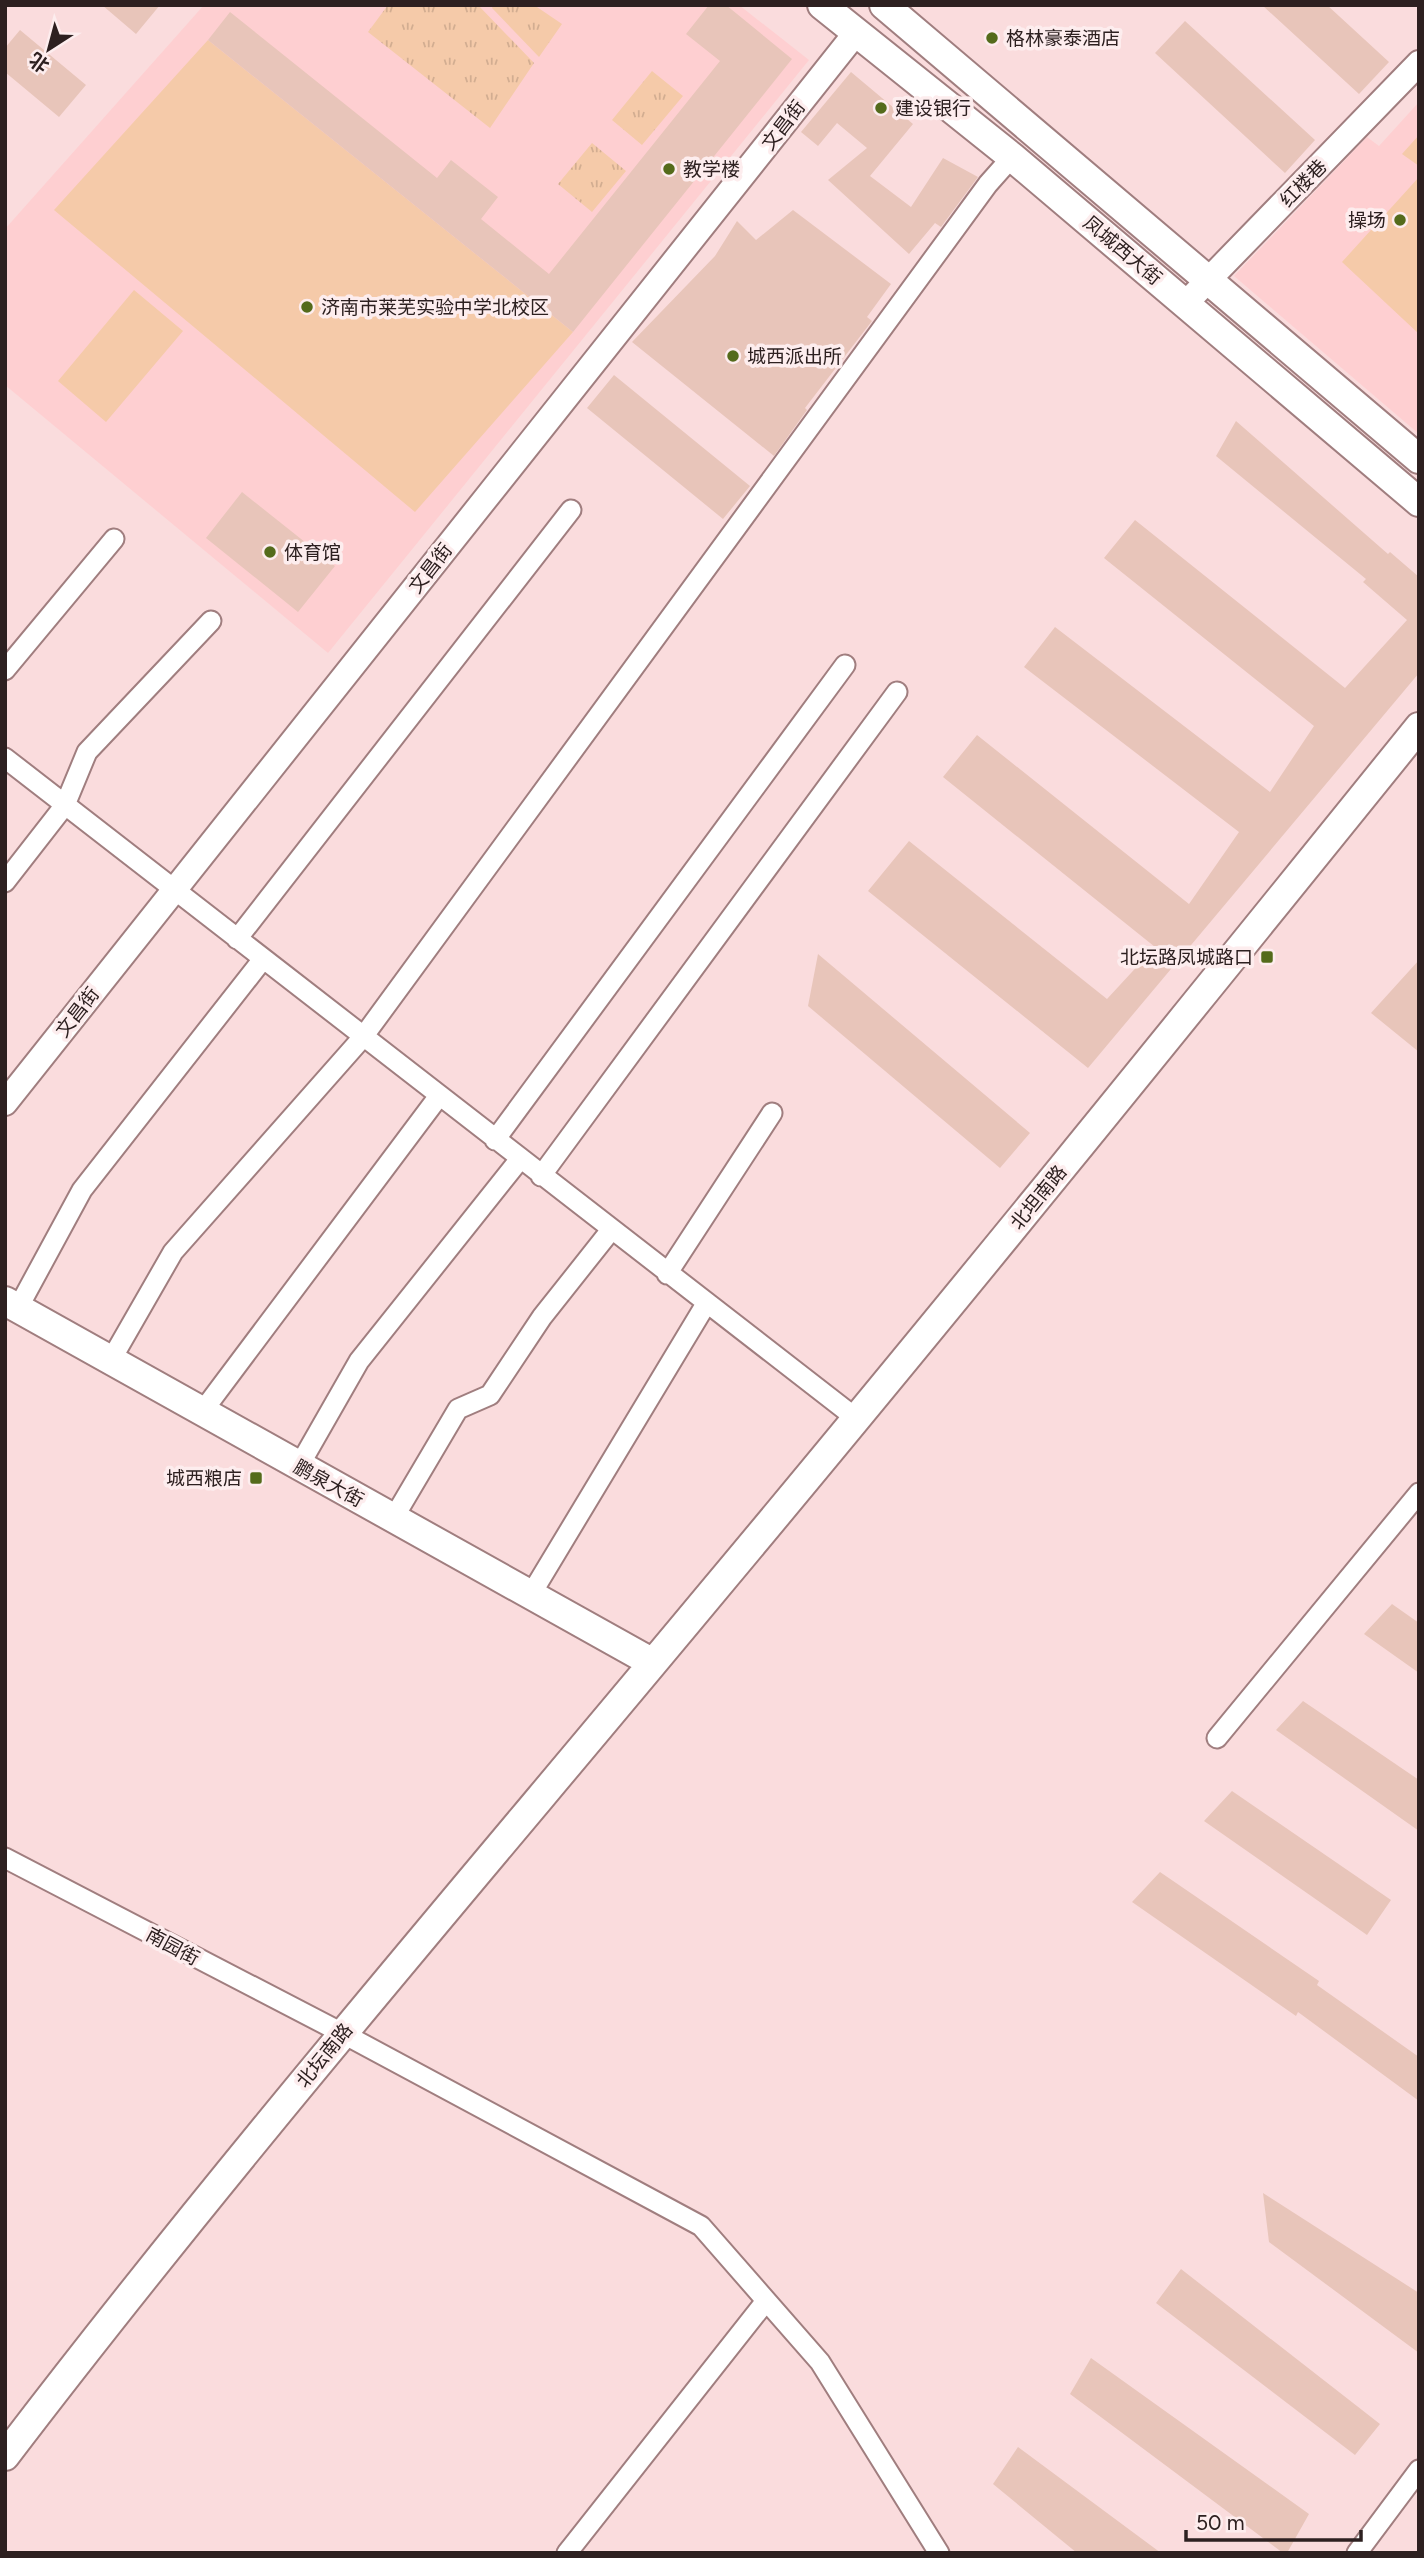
<svg xmlns="http://www.w3.org/2000/svg" width="1424" height="2558" viewBox="0 0 1424 2558" font-family="Figtree,'Noto Sans SC',sans-serif">
  <defs>
    <pattern id="grass-tufts" width="24" height="20" patternUnits="userSpaceOnUse" patternTransform="scale(1.75)"><rect width="24" height="20" fill="#f5caa9"/><path d="M3 7l-1-3M5 7V3M7 7l1-3M15 17l-1-3M17 17v-4M19 17l1-3" fill="none" stroke="#d2ad91"/></pattern>
  </defs>
  <rect width="100%" height="100%" fill="#fadcdd"/>
  <path fill="#fecfd1" d="M204,5h535l70,55 -481,593 -323,-268v-156z
    M1419,102v332l-185,-158 133,-139 12,9z"/>
  <path fill="url(#grass-tufts)" d="M388,5h90l56,58 -44,65 -122,-96z
    M493,5h41l28,19 -23,33 -47,-49z
    M652,71l31,25 -41,49 -30,-25z
    M592,143l34,28 -34,41 -34,-28z"/>
  <path fill="#f5caa9" d="M208,40l365,292 -158,180 -361,-302z
    M1419,135v31l-17,-12z
    M1419,177v157l-77,-72z
    M134,290l49,41 -77,91 -48,-41z"/>
  <path fill="#e8c5ba" d="M102,5h58l-24,29z
    M709,5h17l66,54 -219,273 -365,-292 22,-28 207,166 14,-18 47,37 -17,22 68,55 171,-213 -34,-27z
    M1262,5h65l62,57 -30,32z
    M1185,21l130,119 -30,33 -130,-120z
    M20,30l66,55 -27,32 -54,-45v-24z
    M851,72l62,52 -43,52 41,31 32,-49 35,19 -37,50 -6,-4 -26,31 -81,-74 39,-32 -30,-25 -19,23 -17,-14z
    M793,210l98,74 -24,33 5,4 -67,87 2,2 -33,46 -142,-114 83,-86 22,-35 19,19z
    M614,375l136,111 -27,33 -136,-111z
    M1236,421l152,133 2,-2 29,25v96l-331,395 -220,-177 41,-50 198,158 48,-52 -212,-170 34,-42 212,169 50,-72 -215,-165 31,-40 215,165 44,-66 -210,-168 31,-38 210,168 62,-68 -44,-38 3,-3 -150,-123z
    M242,492l93,74 -37,46 -92,-74z
    M818,954l212,179 -30,35 -192,-162z
    M1419,960v92l-48,-39z
    M1392,1604l27,19v50l-55,-39z
    M1303,1701l116,79v51l-143,-101z
    M1232,1791l159,109 -24,35 -163,-114z
    M1160,1872l159,109 -2,4 102,72v44l-121,-89 -2,4 -164,-114z
    M1263,2193l156,100v60l-150,-111z
    M1181,2269l199,155 -25,31 -199,-152z
    M1091,2358l218,156 -22,39h-4l-213,-159z
    M1018,2447l143,106h-84l-84,-69z"/>
  <g fill="none" stroke-linecap="round" stroke-linejoin="round">
    <g stroke="#a07e7f" stroke-width="23">
      <path id="minor" d="M5,670l109,-131
        M5,758l852,661
        M5,882l60,-77 22,-53 124,-131
        M237,939l334,-429
        M495,1140l350,-475
        M541,1176l356,-484
        M667,1274l105,-161
        M18,1308l64,-118 181,-231
        M111,1360l62,-108 190,-215 625,-853 24,-27
        M202,1412l237,-316
        M299,1466l60,-105 161,-202
        M393,1519l65,-110 32,-14 52,-78 69,-87
        M530,1596l176,-292
        M1217,1738l202,-245
        M5,1858l337,175 359,193 119,136 119,191
        M567,2553l199,-252
        M1357,2553l62,-83"/>
    </g>
    <g stroke="#a07e7f" stroke-width="28">
      <path id="tertiary" d="M1186,303l233,-240
        M5,1103l850,-1069"/>
    </g>
    <g stroke="#a07e7f" stroke-width="32">
      <path id="secondary" d="M822,5l190,152 407,345
        M884,5l535,454
        M5,1301l648,362
        M5,2456c225,-295 467,-575 704,-860 240,-287 475,-578 710,-869"/>
    </g>
    <use href="#minor" stroke="#fff" stroke-width="19"/>
    <use href="#tertiary" stroke="#fff" stroke-width="24"/>
    <use href="#secondary" stroke="#fff" stroke-width="28"/>
  </g>
  <g fill="#546b1b" stroke="#fdedee" stroke-width="2.5">
    <circle cx="992" cy="38" r="7"/>
    <circle cx="881" cy="108" r="7"/>
    <circle cx="669" cy="169" r="7"/>
    <circle cx="1400" cy="220" r="7"/>
    <circle cx="307" cy="307" r="7"/>
    <circle cx="733" cy="356" r="7"/>
    <circle cx="270" cy="552" r="7"/>
    <rect x="1260" y="950" width="14" height="14" rx="3.5"/>
    <rect x="249" y="1471" width="14" height="14" rx="3.5"/>
  </g>
  <g text-anchor="middle" stroke-width="7" stroke-linejoin="round" paint-order="stroke">
    <g font-size="19" fill="#2d2020" stroke="#fdedee" text-anchor="start">
      <text x="1006" y="45">格林豪泰酒店</text>
      <text x="895" y="115">建设银行</text>
      <text x="683" y="176">教学楼</text>
      <text x="1386" y="227" text-anchor="end">操场</text>
      <text x="321" y="314">济南市莱芜实验中学北校区</text>
      <text x="747" y="363">城西派出所</text>
      <text x="284" y="559">体育馆</text>
      <text x="1253" y="964" text-anchor="end">北坛路凤城路口</text>
      <text x="242" y="1485" text-anchor="end">城西粮店</text>
    </g>
    <g font-size="19" fill="#2d2020" stroke="#fdedee">
      <text transform="translate(783 125) rotate(-52)" y="7">文昌街</text>
      <text transform="translate(1303 183) rotate(-46)" y="7">红楼巷</text>
      <text transform="translate(1123 250) rotate(40)" y="7">凤城西大街</text>
      <text transform="translate(430 568) rotate(-52)" y="7">文昌街</text>
      <text transform="translate(77 1012) rotate(-52)" y="7">文昌街</text>
      <text transform="translate(1038 1197) rotate(-51)" y="7">北坦南路</text>
      <text transform="translate(329 1483) rotate(29)" y="7">鹏泉大街</text>
      <text transform="translate(173 1946) rotate(28)" y="7">南园街</text>
      <text transform="translate(324 2055) rotate(-51)" y="7">北坛南路</text>
    </g>
  </g>
  <rect width="1424" height="2558" fill="none" stroke="#2d2020" stroke-width="14"/>
  <g transform="translate(49 49) rotate(216)" stroke="#fdedee" stroke-width="5" paint-order="stroke">
  <path d="M0-5L12 26L0 18L-12 26Z" fill="#2d2020"/>
  <text y="-10" font-size="19" font-weight="bold" text-anchor="middle" fill="#2d2020">北</text>
  </g>
  <path d="M1186 2530v10h175v-10" fill="none" stroke="#2d2020" stroke-width="3.5"/>
  <text x="1196" y="2530" font-size="21" fill="#2d2020" stroke="#fdedee" stroke-width="5" paint-order="stroke">50 m</text>
</svg>
